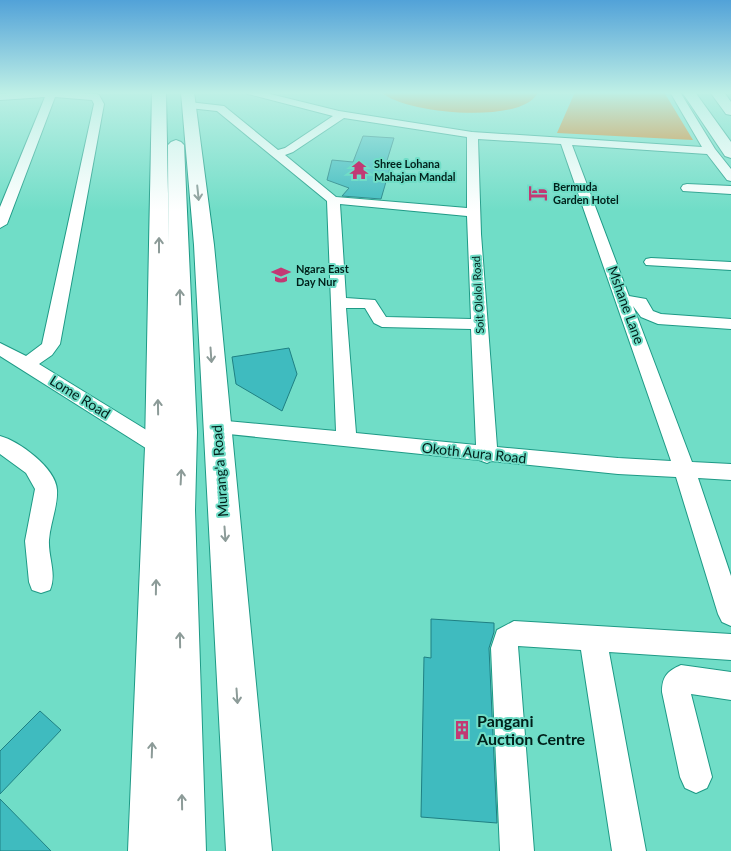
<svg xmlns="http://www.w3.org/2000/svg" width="731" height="851" viewBox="0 0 731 851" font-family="Lato,sans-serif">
  <rect width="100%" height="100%" fill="#70ddc7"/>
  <path fill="#d97913" d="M381,92h157c-13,33 -134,22 -157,0z
    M575,92h89l29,48 -136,-7z"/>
  <path fill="#3fbbbf" stroke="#1f8083" d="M363,136l31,2 -9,29 5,1 -9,31 -39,-3 7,-8 -22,-8 5,-20 21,2z
    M289,348l8,26 -15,37 -46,-27 -4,-27z
    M431,619l63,4v9l-5,16 8,175 -76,-6 3,-160 7,1z
    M40,711l21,19 -61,64v-43z
    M0,799l51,52h-51z"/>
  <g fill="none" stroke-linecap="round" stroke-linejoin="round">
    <g stroke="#1e9a86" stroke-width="2">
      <path id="minor" d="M38,92l58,2 3,1 5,9 -44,240 -8,11 -13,9 127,78 3,5 -3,5 -7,3 -7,-3 -152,-96v-13l26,13 16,-12 52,-240 -2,-4 -37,-3 -48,127 -7,4v-21l45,-110 -45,3v-6z
        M246,92h16l77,19 133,21 230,15 -32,-55h10l35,57 16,20v12l-4,-1 -20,-26 -135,-9 57,151 17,3 7,12 8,3 70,5v10l-73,-5 -17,-7 -8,-11 59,156 39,2v16l-33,-2 33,98v50l-9,-4 -4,-8 -42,-137 -58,-3 -127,-13 -4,2 -8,-3 -270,-28 -3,-5 3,-5 7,-2 120,11 -9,-230 -110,-90 -28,-3 -5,-3 5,-3 35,4 54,44 7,-2 48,-32 -85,-22zM344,118l123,19v71l-131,-11 -51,-42 8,-3zM478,139l83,5 110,317 -53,-3 -121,-11 -16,-213zM340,204l127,12 4,103 -85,-2 -11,-17 -29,-2zM346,308h19l9,15 8,4 89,2 5,116 -120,-12z
        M687,184l44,2v8l-48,-3 -2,-3 2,-3z
        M651,258l80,4v8l-85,-5 -2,-3 2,-3z
        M0,436c19,5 56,32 57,54 1,16 -7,34 -8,50 -1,17 8,34 1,50l-9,3 -9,-3 -3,-8 -4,-41 10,-52 -9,-16 -26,-19z
        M514,621l217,13v26l-122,-8 37,199h-34l-31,-201 -63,-4 16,205h-34l-9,-203 6,-18z
        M681,665l50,7v28l-40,-6 21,83 -5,11 -11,5 -11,-5 -5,-11 -18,-85c0,-15 5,-21 19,-27z"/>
    </g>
    <g stroke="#1e9a86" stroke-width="2">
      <path id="primary" d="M152,92h14l7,355 1,404h-46l17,-404z
        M682,92h13l36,50v16l-6,-2z
        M710,92h14l7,10v13l-5,-1z"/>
    </g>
    <g stroke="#1e9a86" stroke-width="2">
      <path id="trunk" d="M181,92h13l20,153 58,606h-46l-32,-606z
        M176,140l5,2 3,3 13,287 -2,78 11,341h-46l3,-341 6,-78 -1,-287 3,-3z"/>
    </g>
    <use href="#minor" fill="#fff" fill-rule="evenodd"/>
    <use href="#primary" fill="#fff" fill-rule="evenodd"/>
    <use href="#trunk" fill="#fff" fill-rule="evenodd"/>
  </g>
  <defs><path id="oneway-shaft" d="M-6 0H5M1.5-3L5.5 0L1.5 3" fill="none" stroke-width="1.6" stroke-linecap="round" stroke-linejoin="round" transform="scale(1.25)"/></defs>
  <g stroke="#8c9b98">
    <use href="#oneway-shaft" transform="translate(198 193) rotate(84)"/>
    <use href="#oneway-shaft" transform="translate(159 245) rotate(-90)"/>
    <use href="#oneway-shaft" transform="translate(180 297) rotate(-91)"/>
    <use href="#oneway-shaft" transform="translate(211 355) rotate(86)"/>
    <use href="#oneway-shaft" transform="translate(158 407) rotate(-91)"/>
    <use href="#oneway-shaft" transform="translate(181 477) rotate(-87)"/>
    <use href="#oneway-shaft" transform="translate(225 534) rotate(86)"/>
    <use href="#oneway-shaft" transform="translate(156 587) rotate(-89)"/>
    <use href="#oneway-shaft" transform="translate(180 640) rotate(-91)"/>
    <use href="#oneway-shaft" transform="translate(237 696) rotate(86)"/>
    <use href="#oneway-shaft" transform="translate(152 750) rotate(-88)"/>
    <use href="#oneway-shaft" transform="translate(182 802) rotate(-91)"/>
  </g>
  <linearGradient id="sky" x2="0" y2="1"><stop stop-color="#52a2d8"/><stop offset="0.44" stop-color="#bff0e6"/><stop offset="1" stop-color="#bff0e6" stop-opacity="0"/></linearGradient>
  <rect width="731" height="211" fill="url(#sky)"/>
  <defs>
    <g id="temple-bare" transform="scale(1.5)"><path d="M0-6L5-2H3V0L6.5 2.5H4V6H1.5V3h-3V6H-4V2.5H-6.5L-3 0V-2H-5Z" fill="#c23974" stroke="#70ddc7" stroke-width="2.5" paint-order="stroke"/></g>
    <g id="hotel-bare" transform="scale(1.5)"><path d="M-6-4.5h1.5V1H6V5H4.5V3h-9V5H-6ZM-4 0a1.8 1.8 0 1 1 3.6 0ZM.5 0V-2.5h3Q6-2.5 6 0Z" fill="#c23974" stroke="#70ddc7" stroke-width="2.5" paint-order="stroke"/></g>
    <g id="school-bare" transform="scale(1.5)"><path d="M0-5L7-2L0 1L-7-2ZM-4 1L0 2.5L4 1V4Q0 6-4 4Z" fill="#c23974" stroke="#70ddc7" stroke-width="2.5" paint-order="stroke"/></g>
    <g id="building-bare" transform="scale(1.5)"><path d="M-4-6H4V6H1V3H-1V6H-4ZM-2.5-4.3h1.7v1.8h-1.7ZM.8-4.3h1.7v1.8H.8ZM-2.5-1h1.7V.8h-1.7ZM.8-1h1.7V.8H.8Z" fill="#c23974" stroke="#70ddc7" stroke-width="2.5" paint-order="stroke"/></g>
  </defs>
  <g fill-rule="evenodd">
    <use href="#temple-bare" x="359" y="170"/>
    <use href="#hotel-bare" x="538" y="193"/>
    <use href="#school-bare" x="281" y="275"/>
    <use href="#building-bare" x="462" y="730"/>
  </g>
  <g text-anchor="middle" stroke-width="4" stroke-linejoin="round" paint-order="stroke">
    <g font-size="11" font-weight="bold" fill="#00201a" stroke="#70ddc7" text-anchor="start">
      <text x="374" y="168">Shree Lohana<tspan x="374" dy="13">Mahajan Mandal</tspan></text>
      <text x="553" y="191">Bermuda<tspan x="553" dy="13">Garden Hotel</tspan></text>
      <text x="296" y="273">Ngara East<tspan x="296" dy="13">Day Nur</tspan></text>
    </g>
    <g font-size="11" fill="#00201a" stroke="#70ddc7">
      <text transform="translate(478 295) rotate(-93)" y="4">Soit Ololol Road</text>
    </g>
    <g font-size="14" fill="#00201a" stroke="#70ddc7">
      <text transform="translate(626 305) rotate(70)" y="5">Mshane Lane</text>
      <text transform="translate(80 397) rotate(32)" y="5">Lome Road</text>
      <text transform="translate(474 453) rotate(6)" y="5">Okoth Aura Road</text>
      <text transform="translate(220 471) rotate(-94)" y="5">Murang'a Road</text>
    </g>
    <g font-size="16" font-weight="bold" fill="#00201a" stroke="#70ddc7" text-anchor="start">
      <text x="477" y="727">Pangani<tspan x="477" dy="18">Auction Centre</tspan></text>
    </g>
  </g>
</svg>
